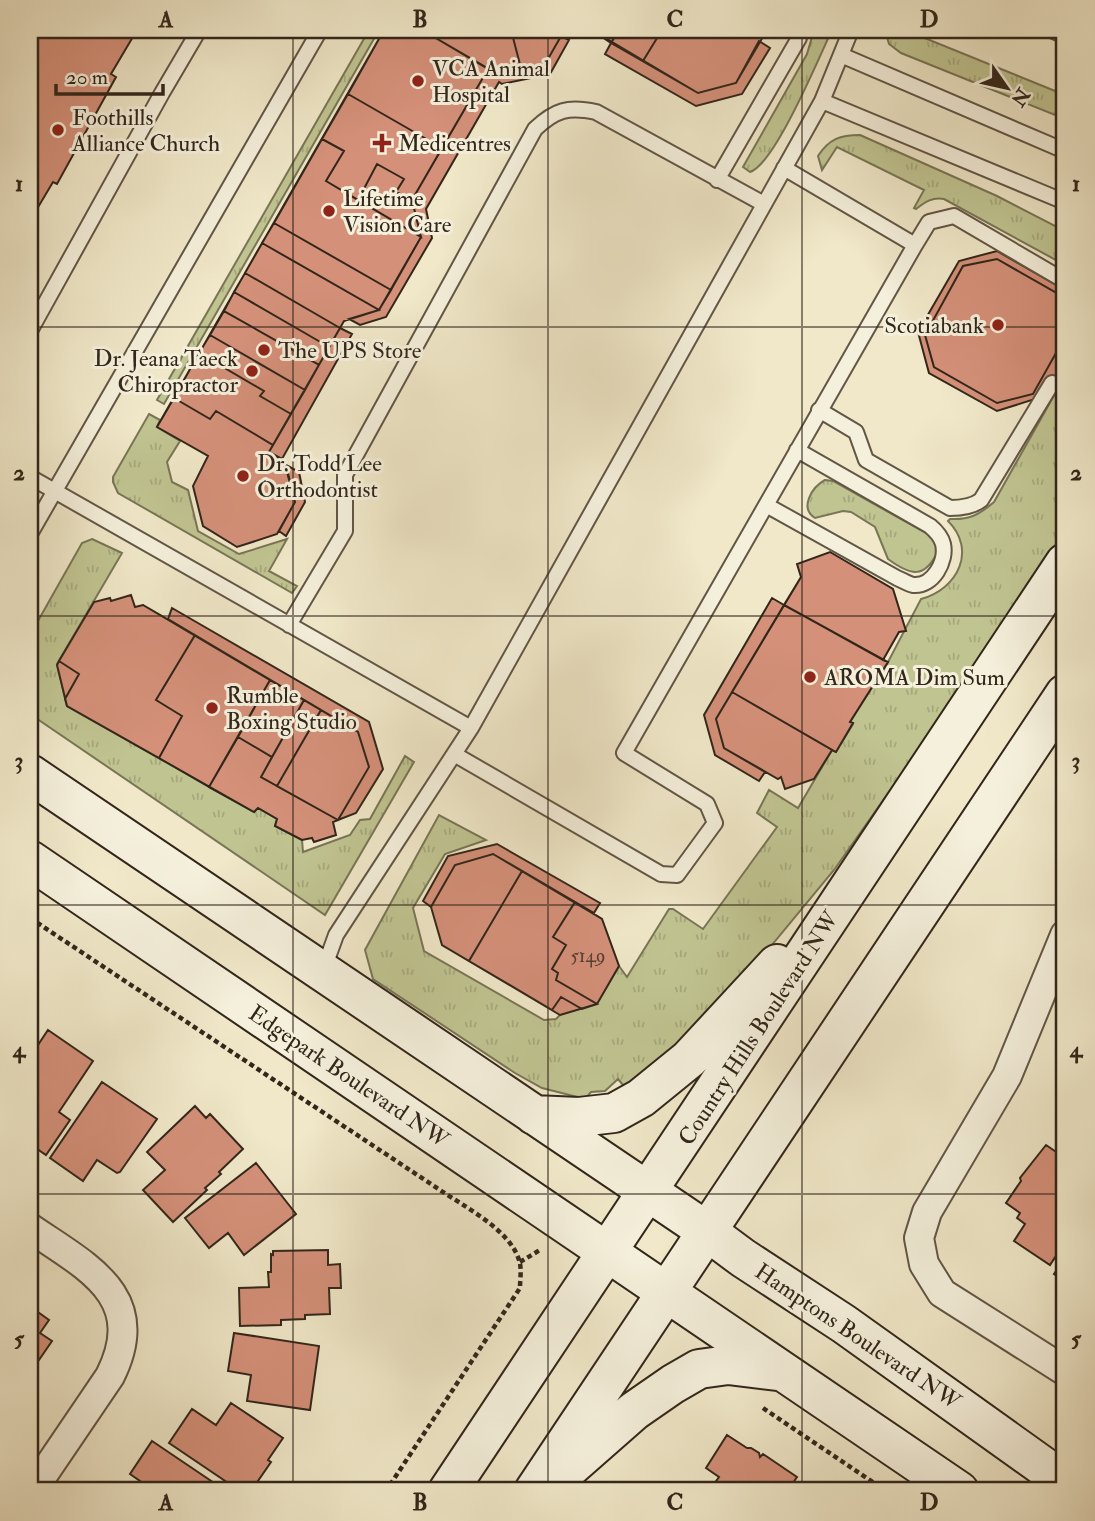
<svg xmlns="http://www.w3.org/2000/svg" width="1095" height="1521" viewBox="0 0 1095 1521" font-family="'IM FELL Double Pica',serif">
  <defs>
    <pattern id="grass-tufts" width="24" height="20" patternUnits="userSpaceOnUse" patternTransform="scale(1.75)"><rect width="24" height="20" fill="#c0c491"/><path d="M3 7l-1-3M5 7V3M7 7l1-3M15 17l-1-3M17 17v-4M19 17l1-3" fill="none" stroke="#a5a87c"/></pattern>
  </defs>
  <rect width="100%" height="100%" fill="#f0e8c9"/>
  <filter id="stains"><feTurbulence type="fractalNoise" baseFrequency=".00286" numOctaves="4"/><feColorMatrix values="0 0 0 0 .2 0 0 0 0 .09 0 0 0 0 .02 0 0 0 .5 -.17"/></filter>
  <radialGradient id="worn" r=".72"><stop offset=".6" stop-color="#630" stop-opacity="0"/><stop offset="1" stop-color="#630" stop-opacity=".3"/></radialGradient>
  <path fill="url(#grass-tufts)" stroke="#797556" stroke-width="2" d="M369,30h10l-215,374 -7,-4z
    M814,30h18c-13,27 -57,134 -82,142l-7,-5 64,-113z
    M885,30h20l160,65v24l-164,-66 -12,-9z
    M860,135l137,61 68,35v34l-121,-66c-12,-2 -19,3 -28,10l-2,-1 10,-18 -87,-43 -15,23 -4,-14c11,-17 22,-21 42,-21z
    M1065,376v154l-71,113 -160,227 -130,157 -75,65 -11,-13 -13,12 -14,1 -6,7 -43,-11 -27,-15 -142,-94 -8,-29 74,-135 47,25 -41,14 -32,54 11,43 120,69 12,-1 4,-4 37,-11 22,-38 8,11 42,-68h4l30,20 74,-102 -20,-14 12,-23 29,18 34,-58 4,2 17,-28 -3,-2 38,-60 33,-63c37,-10 56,-49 27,-78l2,-2c19,1 29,-4 44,-17z
    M149,414l11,6 -3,7 23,14 -13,21 5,20 16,8 10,41 41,23 48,-15 -18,32 28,15 -5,7 -174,-100 -5,-11v-5z
    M825,480l8,1 100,56 5,14c-13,28 -27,25 -50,8l-13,-32 -24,-15 -8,-1 -28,7c-16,-10 -3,-31 10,-38z
    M92,539l30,14 -65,111 10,42 187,106 4,-4 19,11 -2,7 27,14 1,12 47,-17 10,-15 10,-1 35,-63 9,6 -89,153 -295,-201v-79l52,-92z"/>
  <path fill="#d49079" stroke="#32261b" stroke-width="2" d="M30,30h107l-26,44 5,3 -59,107 -4,-2 -16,27 -7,-4z
    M384,30l180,1 -20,35 -41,11 -15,-8 -76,131 9,37 -42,73 -35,11 -75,131 15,9 11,41 -18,32 -40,13 -34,-21 -10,-40 15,-30 -51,-29z
    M384,30h38l66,39 -46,79 -94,-54z
    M422,30h89l11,42 -19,5z
    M511,30h53v1l-20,35 -22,6z
    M592,30h175l-31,53 -38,10z
    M592,30h27l-8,13z
    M619,30h43l-19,31 -32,-18z
    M662,30h105l-31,53 -38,10 -55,-32z
    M561,36l8,4 -19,34 -48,10 -3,-2 -73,127 6,29 -46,79 -26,8 -11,-6 30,-9 42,-73 -9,-37 76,-131 15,8 41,-11z
    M759,41l11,7 -28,46 -46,12 -91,-52 6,-11 87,50 38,-10z
    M348,94l94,54 -30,52 -16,-8 8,-13 -27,-15 -19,36 -32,-19 18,-30 -22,-12z
    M322,139l22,12 -18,30 95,56 -30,53 -117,-67z
    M377,164l27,15 -8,13 16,8 9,37 -63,-37z
    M274,223l117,67 -12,20 -117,-67z
    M262,243l117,67 -35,11 -4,7 -95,-55z
    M997,251l68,39v25l-5,-20 -63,-36 -34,7 -38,69 9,32 63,36 36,-9 32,-57v53l-19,-11 -11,20 -38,12 -68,-38 -11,-41 41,-71z
    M997,259l63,36 5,20v22l-32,57 -36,9 -63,-36 -9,-32 38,-69z
    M245,273l95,55 -11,19 -95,-55z
    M234,292l95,55 -10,18 -95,-54z
    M224,311l95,54 -14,25 -95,-55z
    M340,328l12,6 -70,125 -13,-7z
    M210,335l95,55 -14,24 -31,-18 4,-5 -65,-38z
    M199,353l65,38 -4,5 31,18 -18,31 -57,-34 -6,8 -36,-21z
    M174,398l36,21 6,-8 57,34 -4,7 15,9 11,41 -18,32 -40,13 -34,-21 -10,-40 15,-30 -51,-29z
    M286,465l13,7 6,30 -19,34 -7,-5 16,-29z
    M830,552l63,37 13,42 -7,1 -16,28 5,2 -38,60 3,1 -17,29 -4,-2 -18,29 -29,10 -4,-12 -3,2 -54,-31 -8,-29 85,-142 -4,-13z
    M830,552l63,37 13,42 -7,1 -16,28 -99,-55 17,-28 -4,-13z
    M131,595l4,12 8,-2 215,127 11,35 -31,53 -5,2 3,13 -22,7 -2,-4 -10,2 -27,-14 2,-7 -19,-11 -4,4 -187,-106 -10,-41 2,-4 35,-59 16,-4 1,3z
    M131,595l4,12 8,-2 52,30 -39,65 26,16 -23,42 -92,-52 -2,-7 14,-25 -20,-13 35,-59 16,-4 1,3z
    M772,598l12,7 -68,114 8,29 41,24 -6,9 -44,-26 -11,-40z
    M784,605l104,57 -38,60 3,1 -17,29 -104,-60z
    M172,608l197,114 14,47 -27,44 -18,7 31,-53 -11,-35 -190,-113z
    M195,635l75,45 -61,107 -50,-29 23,-42 -26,-16z
    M270,680l34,20 -32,57 -34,-20z
    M732,692l100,58 -18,29 -29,10 -4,-12 -3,2 -54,-31 -8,-29z
    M304,700l17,10 -44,76 -16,-9z
    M321,710l37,22 11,35 -31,53 -61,-34z
    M238,737l34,20 -11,20 77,43 -5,2 3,13 -22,7 -2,-4 -10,2 -27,-14 2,-7 -19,-11 -4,4 -45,-25z
    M497,844l103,59 -6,10 -101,-59 -38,11 -24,42 -8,-6 25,-45z
    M493,854l109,65 17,47 -22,38 -37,11 -118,-70 -11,-38 24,-42z
    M493,854l29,17 -53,90 -27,-16 -11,-38 24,-42z
    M522,871l53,31 -22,35 13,8 -14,24 6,4 -2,7 41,24 -15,5 -21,-12 -9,13 -83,-49z
    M575,902l27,17 17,47 -22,38 -41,-24 2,-7 -6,-4 14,-24 -13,-8z
    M48,1030l45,31 -34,51 11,8 -24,35 -16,-11v-87z
    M102,1082l55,37 -37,53 -3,1 -20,-13 -14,21 -33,-23z
    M195,1106l11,12 4,-4 33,35 -24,23 2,2 -16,14 2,2 -34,32 -30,-32 22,-20 -18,-18z
    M1046,1145l19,13v84l-15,23 -36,-24 11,-17 -8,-6 3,-5 -14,-10 15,-22 -1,-3z
    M256,1163l40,51 -52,41 -16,-22 -19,15 -24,-30z
    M328,1250v15l12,-1 1,24h-12l1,26 -25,1v4l-24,1v5l-41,1 -1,-38 30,-1 -1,-15h3v-18l2,1v-4z
    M1065,1258v24l-11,-8z
    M30,1295l6,4 -5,8 18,13 -9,13 12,8 -22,32z
    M234,1333l85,13 -9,64 -63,-9 4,-26 -23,-4z
    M231,1403l52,35 -15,22 3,2 -20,29h-11l-71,-48 23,-34 24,16z
    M727,1435l20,13h4l8,5 1,4 3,-3 34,23 -4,6 10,8h-94l10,-14 -13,-9z
    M152,1441l74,50h-84l8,-3 -20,-14z"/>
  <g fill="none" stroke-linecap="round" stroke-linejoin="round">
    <g stroke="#625646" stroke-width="18">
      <path id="lane" d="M1051,30l14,6
        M841,55l224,96
        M822,101l243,101
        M717,180l82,-142 1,-8
        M915,245l14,-23 25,-6 111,65
        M30,331l132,-238 37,-63
        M819,410l37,22 10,28 84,48c11,0 22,-1 31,-8l71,-117
        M30,477l441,251
        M766,505l131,73c5,2 11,6 16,7 20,2 34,-24 30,-41 -2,-8 -7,-13 -13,-18l-133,-76
        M30,534l290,-504
        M289,625l56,-94v-56l190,-346c20,-19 33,-23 61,-17l168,92
        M454,754l207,120 16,1 38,-52 -8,-19 -83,-51 291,-508 -131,-77
        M323,971l13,-36 135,-207 351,-627 29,-71"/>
    </g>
    <g stroke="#625646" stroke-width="32">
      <path id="street" d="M1065,935l-58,141 -80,136 -8,26 5,26 18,29 123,78
        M30,1228c57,39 120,68 80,148l-78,115"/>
    </g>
    <g stroke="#32261b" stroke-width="42">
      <path id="secondary" d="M30,774l678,458 35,26 101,66 221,158
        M30,860l929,631
        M534,1115l45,2 35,-4 27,-15 48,-39 88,-95
        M560,1476l74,-65 39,-27 26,-15 29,-4 49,6
        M448,1491l617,-928
        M534,1491l531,-797"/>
    </g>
    <path stroke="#32261b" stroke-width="4.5" stroke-dasharray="5 3.5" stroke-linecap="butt" d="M30,918l410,272c25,17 70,40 79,70 3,8 1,19 1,28l-134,203
      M520,1262l20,-12
      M763,1408l123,83"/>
    <use href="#lane" stroke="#f5f0dc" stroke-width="14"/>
    <use href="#street" stroke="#f5f0dc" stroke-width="28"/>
    <use href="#secondary" stroke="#f5f0dc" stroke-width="38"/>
  </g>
  <path fill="none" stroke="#32261b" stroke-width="2" stroke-opacity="0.55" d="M293,30v1461M548,30v1461M802,30v1461M30,327h1035M30,616h1035M30,905h1035M30,1194h1035"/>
  <g fill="#8f2418" stroke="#f5f0dc" stroke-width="2.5">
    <circle cx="418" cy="81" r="7"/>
    <circle cx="58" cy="130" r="7"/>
    <path d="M378.5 132.5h7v7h7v7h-7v7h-7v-7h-7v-7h7z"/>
    <circle cx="329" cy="211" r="7"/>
    <circle cx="998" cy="325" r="7"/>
    <circle cx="264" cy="350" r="7"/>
    <circle cx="252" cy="371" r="7"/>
    <circle cx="243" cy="476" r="7"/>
    <circle cx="810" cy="677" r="7"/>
    <circle cx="212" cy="708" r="7"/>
  </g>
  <g text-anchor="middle" stroke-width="6" stroke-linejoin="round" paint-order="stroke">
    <g font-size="19" fill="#5a4032">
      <text x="588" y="962">5149</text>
    </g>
    <g font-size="23" fill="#32261b" stroke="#f5f0dc" text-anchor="start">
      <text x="432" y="76">VCA Animal<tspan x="432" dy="26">Hospital</tspan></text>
      <text x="72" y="125">Foothills<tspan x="72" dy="26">Alliance Church</tspan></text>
      <text x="398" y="151">Medicentres</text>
      <text x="343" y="206">Lifetime<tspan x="343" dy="26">Vision Care</tspan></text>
      <text x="984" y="333" text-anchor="end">Scotiabank</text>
      <text x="278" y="358">The UPS Store</text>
      <text x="238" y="366" text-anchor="end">Dr. Jeana Taeck<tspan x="238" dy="26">Chiropractor</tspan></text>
      <text x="257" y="471">Dr. Todd Lee<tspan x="257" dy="26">Orthodontist</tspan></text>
      <text x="824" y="685">AROMA Dim Sum</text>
      <text x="226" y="703">Rumble<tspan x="226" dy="26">Boxing Studio</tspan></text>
    </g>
    <g font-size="23" fill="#32261b" stroke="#f5f0dc">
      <text transform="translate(758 1028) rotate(-57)" y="8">Country Hills Boulevard NW</text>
      <text transform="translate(349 1076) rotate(34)" y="8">Edgepark Boulevard NW</text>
      <text transform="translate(858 1336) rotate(34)" y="8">Hamptons Boulevard NW</text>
    </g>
  </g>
  <rect width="1095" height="1521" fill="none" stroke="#f0e8c9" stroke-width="77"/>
  <g transform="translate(1007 88) rotate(124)" stroke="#f5f0dc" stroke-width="5" paint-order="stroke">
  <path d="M0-5L12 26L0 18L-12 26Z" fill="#32261b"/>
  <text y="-10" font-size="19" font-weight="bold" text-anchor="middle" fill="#32261b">N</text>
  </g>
  <path d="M56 84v10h107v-10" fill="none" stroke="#32261b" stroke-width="3.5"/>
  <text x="66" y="84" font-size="21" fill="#32261b" stroke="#f5f0dc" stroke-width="5" paint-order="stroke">20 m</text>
  <rect x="38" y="38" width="1018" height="1444" fill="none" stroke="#32261b" stroke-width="2.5"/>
  <g font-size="23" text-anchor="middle" font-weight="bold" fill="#32261b">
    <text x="166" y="27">A</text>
    <text x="420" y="27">B</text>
    <text x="675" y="27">C</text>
    <text x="929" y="27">D</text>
    <text x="19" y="191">1</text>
    <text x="1076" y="191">1</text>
    <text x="19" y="480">2</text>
    <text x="1076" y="480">2</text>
    <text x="19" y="768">3</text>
    <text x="1076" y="768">3</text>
    <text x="19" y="1057">4</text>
    <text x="1076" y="1057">4</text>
    <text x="19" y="1346">5</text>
    <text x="1076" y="1346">5</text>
    <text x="166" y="1510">A</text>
    <text x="420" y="1510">B</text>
    <text x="675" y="1510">C</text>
    <text x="929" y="1510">D</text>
  </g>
  <rect width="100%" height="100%" filter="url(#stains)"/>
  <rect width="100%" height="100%" fill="url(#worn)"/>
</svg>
